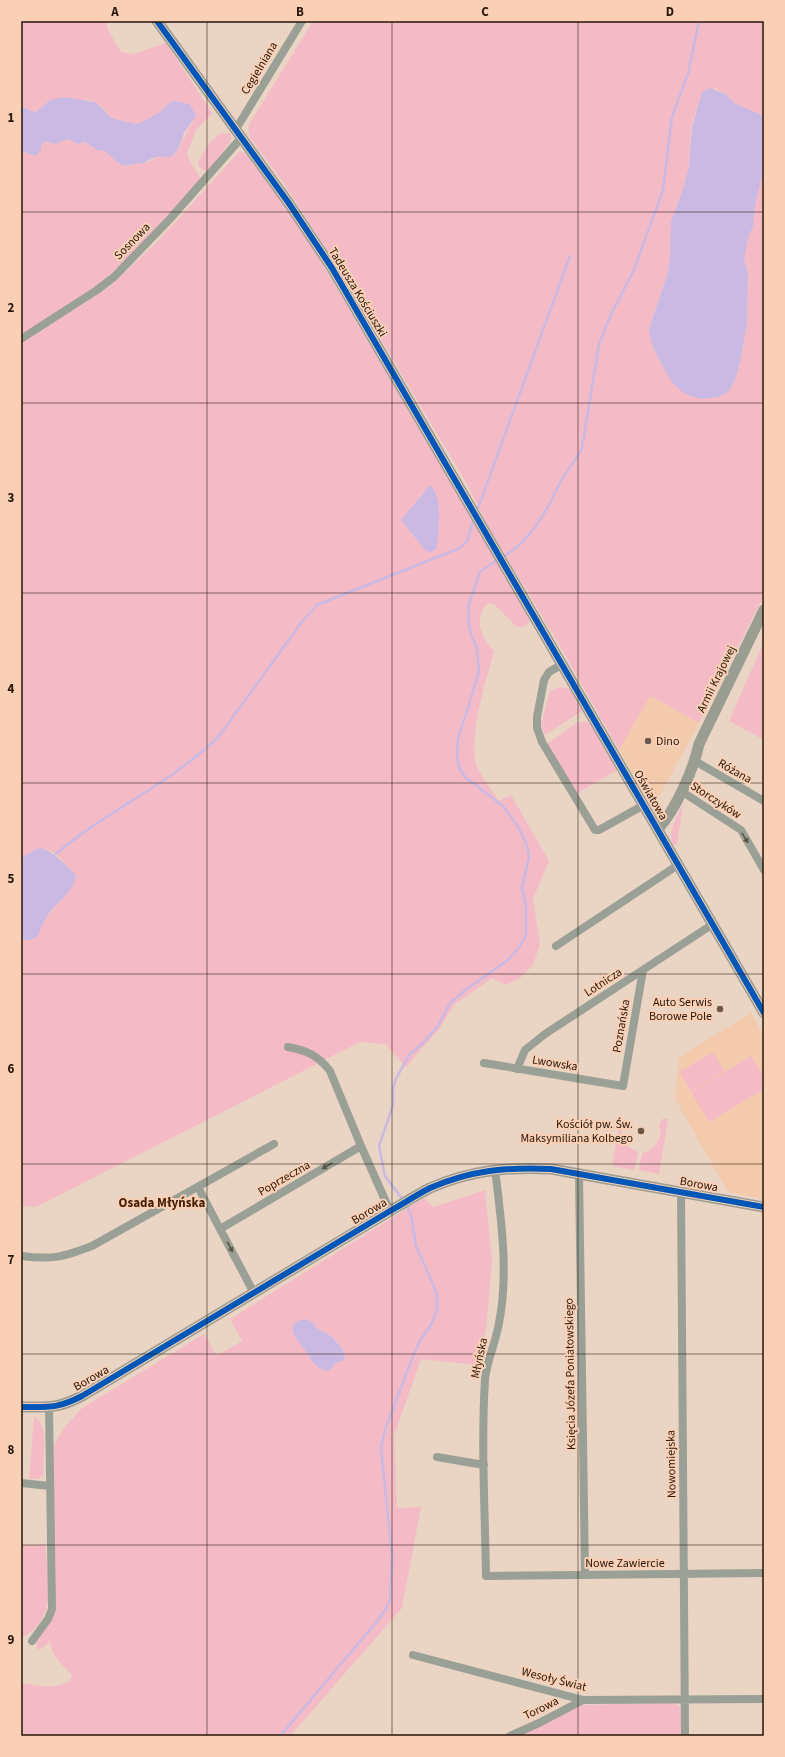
<svg xmlns="http://www.w3.org/2000/svg" width="785" height="1757" viewBox="0 0 785 1757" font-family="'Source Sans 3',sans-serif">
  <rect width="100%" height="100%" fill="#ead4c4"/>
  <path fill="#f4caad" d="M650,696l49,27 -44,81 -2,2 -2,-1 -32,-55z
    M751,1013l13,23v163l-36,-7 -53,-93 4,-42z"/>
  <path fill="#f4bbc7" fill-rule="evenodd" d="M21,21h85l2,9 13,22 12,2 33,-11 46,70 -16,17 -9,23 1,5 13,21c-29,32 -57,66 -90,95 -26,24 -60,42 -90,61v-184l4,3 15,-6 6,-7 8,3 14,-5 9,5 8,-2 12,8 8,1 12,11 7,4 16,-3 4,1 14,-7 16,-2c8,-9 10,-22 19,-33l-23,-20 -10,10 -18,10 -6,2 -25,-6 -9,-11 -7,-5 -7,-2h-38l-14,12c-5,0 -9,-4 -15,-6z
    M313,21h451v95l-30,-13 -7,-8 -12,-7 -14,8 -10,31 -2,38 -5,21 -13,36 -1,36 -2,14 -19,57 3,16 11,22 27,29 12,3 17,-2 10,-6 6,-11 5,-17 7,-41 1,-48 -4,-15 5,-25 4,-6c0,-21 6,-41 11,-62v430l-65,127 -49,-27 -31,54 -58,-102 -73,-122 -21,-42 -133,-223 -51,-79 -33,-44 -2,-10 3,-7z
    M221,133l10,1v7l-23,30h-3l-6,-4 -1,-5 11,-19z
    M240,151l7,4 57,77 225,385v6c-5,4 -8,5 -13,3l-21,-21c-5,-2 -8,-2 -11,3 -10,14 -1,32 10,43 -8,30 -25,83 -18,113 2,8 18,29 23,37l12,-6 38,66 -16,38 7,45 -7,21 -13,13 -14,7 -14,-7 -38,27 -15,24 -33,38 -21,-23 -25,-2 -324,165 -15,-1v-270l3,4h6l5,-3 13,-22 20,-23 3,-22c-6,-4 -9,-11 -15,-16 -13,-10 -23,-3 -35,4v-514l88,-57 47,-44zM423,492l13,1 2,9v26l-21,-27z
    M764,641v99l-35,-19z
    M559,687l11,2 12,22 -37,24 -4,-10 9,-34z
    M585,721c11,4 25,38 32,49l-41,24 -29,-50 29,-21z
    M683,804l-6,41h-5c-3,-15 4,-27 11,-41z
    M713,1052l11,19 -33,20 -12,-19z
    M751,1056l13,20v13l-55,33 -18,-30z
    M621,1115l2,4c-4,15 -1,26 15,33l-4,18 -22,-4z
    M662,1119h6l-9,55 -20,-4 3,-16c12,-5 23,-16 17,-29z
    M485,1190l7,71 -6,68 -9,36 -56,-6 -27,77 3,72 24,-1 -19,101 -112,128h-269v-53c17,3 33,7 49,-2l2,-6c-10,-11 -21,-19 -22,-34l-6,6 -6,3 -3,-9 18,-26v-164l2,-8 10,-16 17,-19 122,-74 12,20 2,1 24,-14 -12,-22 194,-121 9,9zM312,1322l6,7 13,7 11,12 -5,14 -8,9 -17,-9 -7,-12z
    M34,1416c16,9 9,43 9,59 -4,5 -9,4 -14,4z
    M21,1545h24c2,25 10,58 -7,80 -5,5 -12,10 -17,14z
    M674,1703l7,5v28h-164l61,-31z"/>
  <path fill="#cab9e3" d="M710,88l17,7 7,8 30,13c0,16 3,35 0,51 -4,21 -11,39 -11,61l-4,6 -5,25 4,15 -1,48 -7,41 -5,17 -6,11 -10,6 -17,2 -12,-3 -9,-5 -9,-9 -9,-15 -11,-22 -3,-16 19,-57 2,-14 1,-36 13,-36 5,-21 3,-38 10,-35z
    M64,97l31,5 7,6 9,10 25,6 6,-2 18,-10 10,-10 5,-1 14,3 7,11c-3,6 -7,11 -11,16 -5,10 -5,21 -16,27 -8,-4 -19,0 -26,6l-3,-1 -16,3 -7,-4 -12,-11 -8,-1 -12,-8 -8,2 -9,-5 -14,5 -8,-3 -5,5v4l-5,6 -15,-5v-45c6,2 10,6 15,6l14,-12z
    M430,485c14,14 8,44 7,62l-2,3 -4,2 -5,-1 -25,-31z
    M42,848c15,6 22,16 34,27 -1,17 -19,26 -28,40 -5,6 -7,16 -12,22 -4,3 -7,3 -12,3l-3,-4v-78l15,-9z
    M306,1319l6,3 6,7 13,7 11,12 3,9 -2,4 -6,1 -8,9c-14,-2 -18,-12 -25,-22 -8,-11 -22,-27 2,-30z"/>
  <g fill="none" stroke-linecap="round" stroke-linejoin="round">
    <path stroke="#cab9e3" stroke-width="2.5" d="M477,511l93,-255
      M503,557c23,-14 37,-35 49,-58 4,-7 6,-14 10,-20 6,-11 15,-19 20,-31l17,-104 12,-30 23,-44 29,-80 9,-73 16,-43 11,-53
      M56,854c51,-44 115,-70 163,-118l85,-117 13,-14 143,-57 7,-7 7,-22
      M403,1200l-18,-24 -6,-30 14,-41v-17l3,-9 13,-24 13,-11 16,-18 12,-23 18,-15 40,-28 13,-15 5,-10v-29l-4,-19 7,-30 -2,-12 -10,-20 -14,-19 -38,-29 -6,-10 -2,-11 1,-17 21,-67 -2,-24 -6,-13 -3,-17 1,-14 11,-32 17,-12
      M280,1736l98,-116 9,-13 3,-7 2,-45 -11,-107 4,-18 28,-74 8,-17 11,-16 5,-13v-14l-4,-12 -17,-38 -5,-31 -4,-9"/>
    <path stroke="#9aa096" stroke-width="8" d="M236,129l66,-108
      M21,339l76,-49 17,-13 55,-57 73,-83
      M561,665l-12,7 -5,8 -7,37v11l5,14 53,88h4l45,-25
      M695,761l69,40
      M681,791l60,39 23,40
      M556,946l122,-81
      M288,1047c18,3 31,9 42,24l31,75 29,65
      M484,1063l139,23 20,-116
      M517,1069l8,-19 20,-16 168,-110
      M495,1169c6,50 14,104 4,154 -3,19 -12,37 -14,56 -4,66 0,132 1,197l278,-3
      M579,1173l6,402
      M198,1187l22,42
      M681,1192l4,544
      M21,1256c32,4 42,1 71,-10l182,-102
      M254,1293l-34,-64 141,-83
      M437,1457l47,8
      M21,1483l29,3
      M32,1641l16,-22 4,-10 -3,-202
      M413,1655l170,45 181,-1
      M510,1736l29,-13 44,-23"/>
    <path stroke="#9a9d92" stroke-width="11" d="M157,21l131,181 44,66 432,745
      M658,829c18,-20 35,-58 41,-85l65,-134
      M21,1407c27,0 36,2 61,-11l308,-185c13,-7 26,-16 40,-23 41,-18 77,-21 121,-19l213,38"/>
    <g stroke="#f9d0b5" stroke-width="8">
      <path id="cycleway" d="M157,21l131,181 44,66 432,745
        M21,1407c27,0 36,2 61,-11l308,-185c13,-7 26,-16 40,-23 41,-18 77,-21 121,-19l213,38"/>
    </g>
    <use href="#cycleway" stroke="#0057b8" stroke-width="6"/>
  </g>
  <defs><path id="oneway-solid" d="M-6-.8H1V-3.2L6.5 0L1 3.2V.8H-6Z"/></defs>
  <g fill="#5b5448">
    <use href="#oneway-solid" transform="translate(745 838) rotate(58)"/>
    <use href="#oneway-solid" transform="translate(327 1166) rotate(150)"/>
    <use href="#oneway-solid" transform="translate(230 1247) rotate(62)"/>
  </g>
  <path fill="none" stroke="#271509" stroke-width="1" stroke-opacity="0.55" d="M207,21v1715M392,21v1715M578,21v1715M21,212h743M21,403h743M21,593h743M21,783h743M21,974h743M21,1164h743M21,1354h743M21,1545h743"/>
  <g fill="#6b584a" stroke="#f9d0b5" stroke-width="1.5">
    <circle cx="648" cy="741" r="4"/>
    <circle cx="720" cy="1009" r="4"/>
    <circle cx="641" cy="1131" r="4"/>
  </g>
  <g text-anchor="middle" stroke-width="4" stroke-linejoin="round" paint-order="stroke">
    <g font-size="12" fill="#271509" stroke="#f9d0b5">
      <text transform="translate(259 68) rotate(-59)" y="4">Cegielniana</text>
      <text transform="translate(132 241) rotate(-46)" y="4">Sosnowa</text>
      <text transform="translate(358 292) rotate(59)" y="4">Tadeusza Kościuszki</text>
      <text transform="translate(716 679) rotate(-64)" y="4">Armii Krajowej</text>
      <text transform="translate(735 771) rotate(30)" y="4">Różana</text>
      <text transform="translate(651 795) rotate(60)" y="4">Oświatowa</text>
      <text transform="translate(716 800) rotate(33)" y="4">Storczyków</text>
      <text transform="translate(603 982) rotate(-33)" y="4">Lotnicza</text>
      <text transform="translate(621 1026) rotate(-80)" y="4">Poznańska</text>
      <text transform="translate(555 1063) rotate(9)" y="4">Lwowska</text>
      <text transform="translate(284 1178) rotate(-30)" y="4">Poprzeczna</text>
      <text transform="translate(699 1184) rotate(10)" y="4">Borowa</text>
      <text transform="translate(369 1211) rotate(-31)" y="4">Borowa</text>
      <text transform="translate(479 1358) rotate(-78)" y="4">Młyńska</text>
      <text transform="translate(570 1374) rotate(-91)" y="4">Księcia Józefa Poniatowskiego</text>
      <text transform="translate(91 1378) rotate(-30)" y="4">Borowa</text>
      <text transform="translate(671 1464) rotate(-91)" y="4">Nowomiejska</text>
      <text x="625" y="1567">Nowe Zawiercie</text>
      <text transform="translate(554 1679) rotate(14)" y="4">Wesoły Świat</text>
      <text transform="translate(541 1708) rotate(-26)" y="4">Torowa</text>
    </g>
    <g font-size="12" fill="#271509" stroke="#f9d0b5" text-anchor="end">
      <text x="656" y="745" text-anchor="start">Dino</text>
      <text x="712" y="1006">Auto Serwis<tspan x="712" dy="14">Borowe Pole</tspan></text>
      <text x="633" y="1128">Kościół pw. Św.<tspan x="633" dy="14">Maksymiliana Kolbego</tspan></text>
    </g>
    <g font-size="13" font-weight="bold" fill="#461e00" stroke="#f9d0b5">
      <text x="162" y="1207">Osada Młyńska</text>
    </g>
  </g>
  <rect width="785" height="1757" fill="none" stroke="#f9d0b5" stroke-width="44"/>
  <rect x="22" y="22" width="741" height="1713" fill="none" stroke="#271509" stroke-width="1.5"/>
  <g font-size="13" text-anchor="middle" font-weight="bold" fill="#271509">
    <text x="115" y="16">A</text>
    <text x="300" y="16">B</text>
    <text x="485" y="16">C</text>
    <text x="670" y="16">D</text>
    <text x="11" y="122">1</text>
    <text x="11" y="312">2</text>
    <text x="11" y="502">3</text>
    <text x="11" y="693">4</text>
    <text x="11" y="883">5</text>
    <text x="11" y="1073">6</text>
    <text x="11" y="1264">7</text>
    <text x="11" y="1454">8</text>
    <text x="11" y="1644">9</text>
  </g>
</svg>
